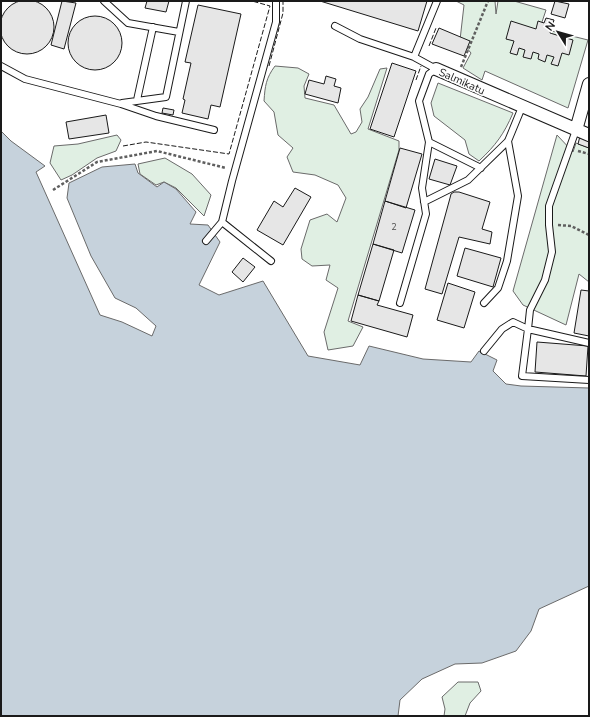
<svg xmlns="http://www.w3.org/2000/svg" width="590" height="717" viewBox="0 0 590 717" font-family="'Nunito Sans',sans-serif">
  <rect width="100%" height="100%" fill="#fff"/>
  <path fill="#e0efe3" stroke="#6a6a6a" d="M456,1h39l1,13 2,-13h16l32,9 -6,18 48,12 -20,68 -83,-37 -3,9 -19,-12 8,-15 -11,-13 4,-35z
    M275,66l23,2 11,6 -5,12 1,12 29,7 17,29 5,-2 6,-10 -2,-13 8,-12 12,-28 7,-1 -19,61 31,12v9l-51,171 15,6 -10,19 -25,4 -4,-18 14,-44 -12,-8 4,-15 -18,1 -10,-7 -1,-10 9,-29 17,-6 10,8 9,-24 -8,-13 -23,-10 -22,-3 -6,-15 6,-9 -15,-13 -4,-23 -10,-11c1,-15 2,-23 11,-35z
    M438,83l75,30c-9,21 -17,32 -34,48l-10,-7 -4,-14 -31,-24 -3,-13z
    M117,135l4,5 -5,11 -19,7 -25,17 -11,5 -11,-17 4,-17 24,-2z
    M557,135l16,17 3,-9 13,5v134l-10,-8 -13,51 -43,-20 -10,-14z
    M165,158l27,16 19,21 -7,21 -28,-28 -12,-6 -8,3 -16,-11 -2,-10z
    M458,682h20l3,9 -11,12 -5,13h-21l1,-7 -3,-12z"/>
  <path fill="#c6d2dc" stroke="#6a6a6a" d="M1,131l10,10 34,25 -9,6 64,143 22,7 30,14 4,-10 -20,-18 -21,-10 -24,-42 -24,-58 2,-15 33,-16 33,-3 3,9 19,14 7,-5 12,7 20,23 -6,12 18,1 12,17 -21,43 20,10 44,-14 45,75 52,9 9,-19 54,13 48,3 8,-11 18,9 -4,11 13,13 15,2 68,2v198l-50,23 -8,22 -15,20 -34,12 -27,1 -33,15 -22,21 -2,16h-397z"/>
  <path fill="#e6e6e6" stroke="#1a1a1a" d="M0 27a27 27 0 1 1 54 0a27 27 0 1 1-54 0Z
    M62,1l14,2 -12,46 -13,-4z
    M147,1h22l-3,11 -21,-4z
    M320,1h107l-9,30z
    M555,1l14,3 -4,14 -14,-4z
    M198,5l43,9 -21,93 -9,-2 -3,14 -26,-6 3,-13 -2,-1 8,-36 -6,-1z
    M68 43a27 27 0 1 1 54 0a27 27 0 1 1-54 0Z
    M546,18l8,2 -4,13 23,7 -4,15 -7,-2 -4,13 -7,-2 3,-7 -7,-2 -2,7 -7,-3 1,-5 -6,-2 -2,7 -8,-2 2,-7 -6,-2 -2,7 -7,-2 4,-12 -8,-2 5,-18 25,8 2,-8 6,2z
    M439,28l31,13 -6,15 -32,-12z
    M392,63l24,8 -22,66 -24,-8z
    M326,76l10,3 -2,7 7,2 -3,15 -33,-9 4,-14 15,4z
    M163,108l11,2 -1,5 -11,-2z
    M106,115l3,18 -40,6 -3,-17z
    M580,136l9,4v8l-11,-4z
    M400,148l22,6 -16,54 -21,-7z
    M435,159l22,7 -7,19 -21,-6z
    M295,188l16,9 -28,48 -26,-15 17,-29 9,6z
    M454,192h5l31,10 -8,27 10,3 -2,12 -31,-7 -17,57 -17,-5 25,-91 1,-4z
    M385,201l30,9 -13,43 -29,-9z
    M373,244l21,6 -15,51 -21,-6z
    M465,248l36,10 -8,29 -36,-11z
    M243,258l12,9 -12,15 -11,-10z
    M448,283l27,9 -11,36 -27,-8z
    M581,290l8,1v45l-15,-3z
    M358,295l21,6 -2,4 36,10 -6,22 -56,-16z
    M537,342l51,4 -2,30 -51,-4z"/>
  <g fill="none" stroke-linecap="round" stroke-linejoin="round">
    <g stroke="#1a1a1a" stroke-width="8">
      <path id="service" d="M104,1l24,22 51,9
        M335,26l25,13 54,18 22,12 -7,5 -10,27 10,41 -7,46 4,26 -26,89
        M414,57l23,-56
        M1,66l24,13 96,25 35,12 58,14
        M137,100l16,-73
        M122,103l44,-6 20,-96
        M576,130l-27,76v19l3,27 -7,28 -15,30 -2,19 61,14
        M429,142l52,26
        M424,202l44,-22 40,-39 14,-34
        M222,222l49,39
        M206,241l16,-19 10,-41 44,-159v-21
        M484,303l14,-15 9,-27 11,-65 -10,-55
        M484,351l18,-22 11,-7 15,7 -6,47 67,4"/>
    </g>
    <g stroke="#1a1a1a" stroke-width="14">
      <path id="minor" d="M436,69l153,66
        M576,130l13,-46"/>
    </g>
    <path stroke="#5f5f5f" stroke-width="2.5" stroke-dasharray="3 2" stroke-linecap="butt" d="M461,67l27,-66
      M578,151l11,3
      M53,190l44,-28 60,-11 69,17
      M558,225l13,1 18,9"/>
    <use href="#service" stroke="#fff" stroke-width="6"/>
    <use href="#minor" stroke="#fff" stroke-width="12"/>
    <path stroke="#1a1a1a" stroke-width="1" stroke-dasharray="5 2" stroke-linecap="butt" d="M429,46l7,-18
      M269,66l14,-53v-12
      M416,80l5,-14
      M123,146l23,-4 83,12 41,-148 -18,-5"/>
  </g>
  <g text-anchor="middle" stroke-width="3" stroke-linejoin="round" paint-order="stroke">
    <g font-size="9" fill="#4d4d4d">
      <text x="394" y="230">2</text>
    </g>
    <g font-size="11" fill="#1a1a1a" stroke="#fff">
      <text transform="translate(462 81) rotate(24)" y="4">Salmikatu</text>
    </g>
  </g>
  <rect width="590" height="717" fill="none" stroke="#1a1a1a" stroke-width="4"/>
  <g transform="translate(558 32) rotate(307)" stroke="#ffffff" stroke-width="3" paint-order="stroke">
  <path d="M0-3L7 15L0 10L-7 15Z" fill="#1a1a1a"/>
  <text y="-6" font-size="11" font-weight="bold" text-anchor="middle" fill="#1a1a1a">N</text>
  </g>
</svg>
